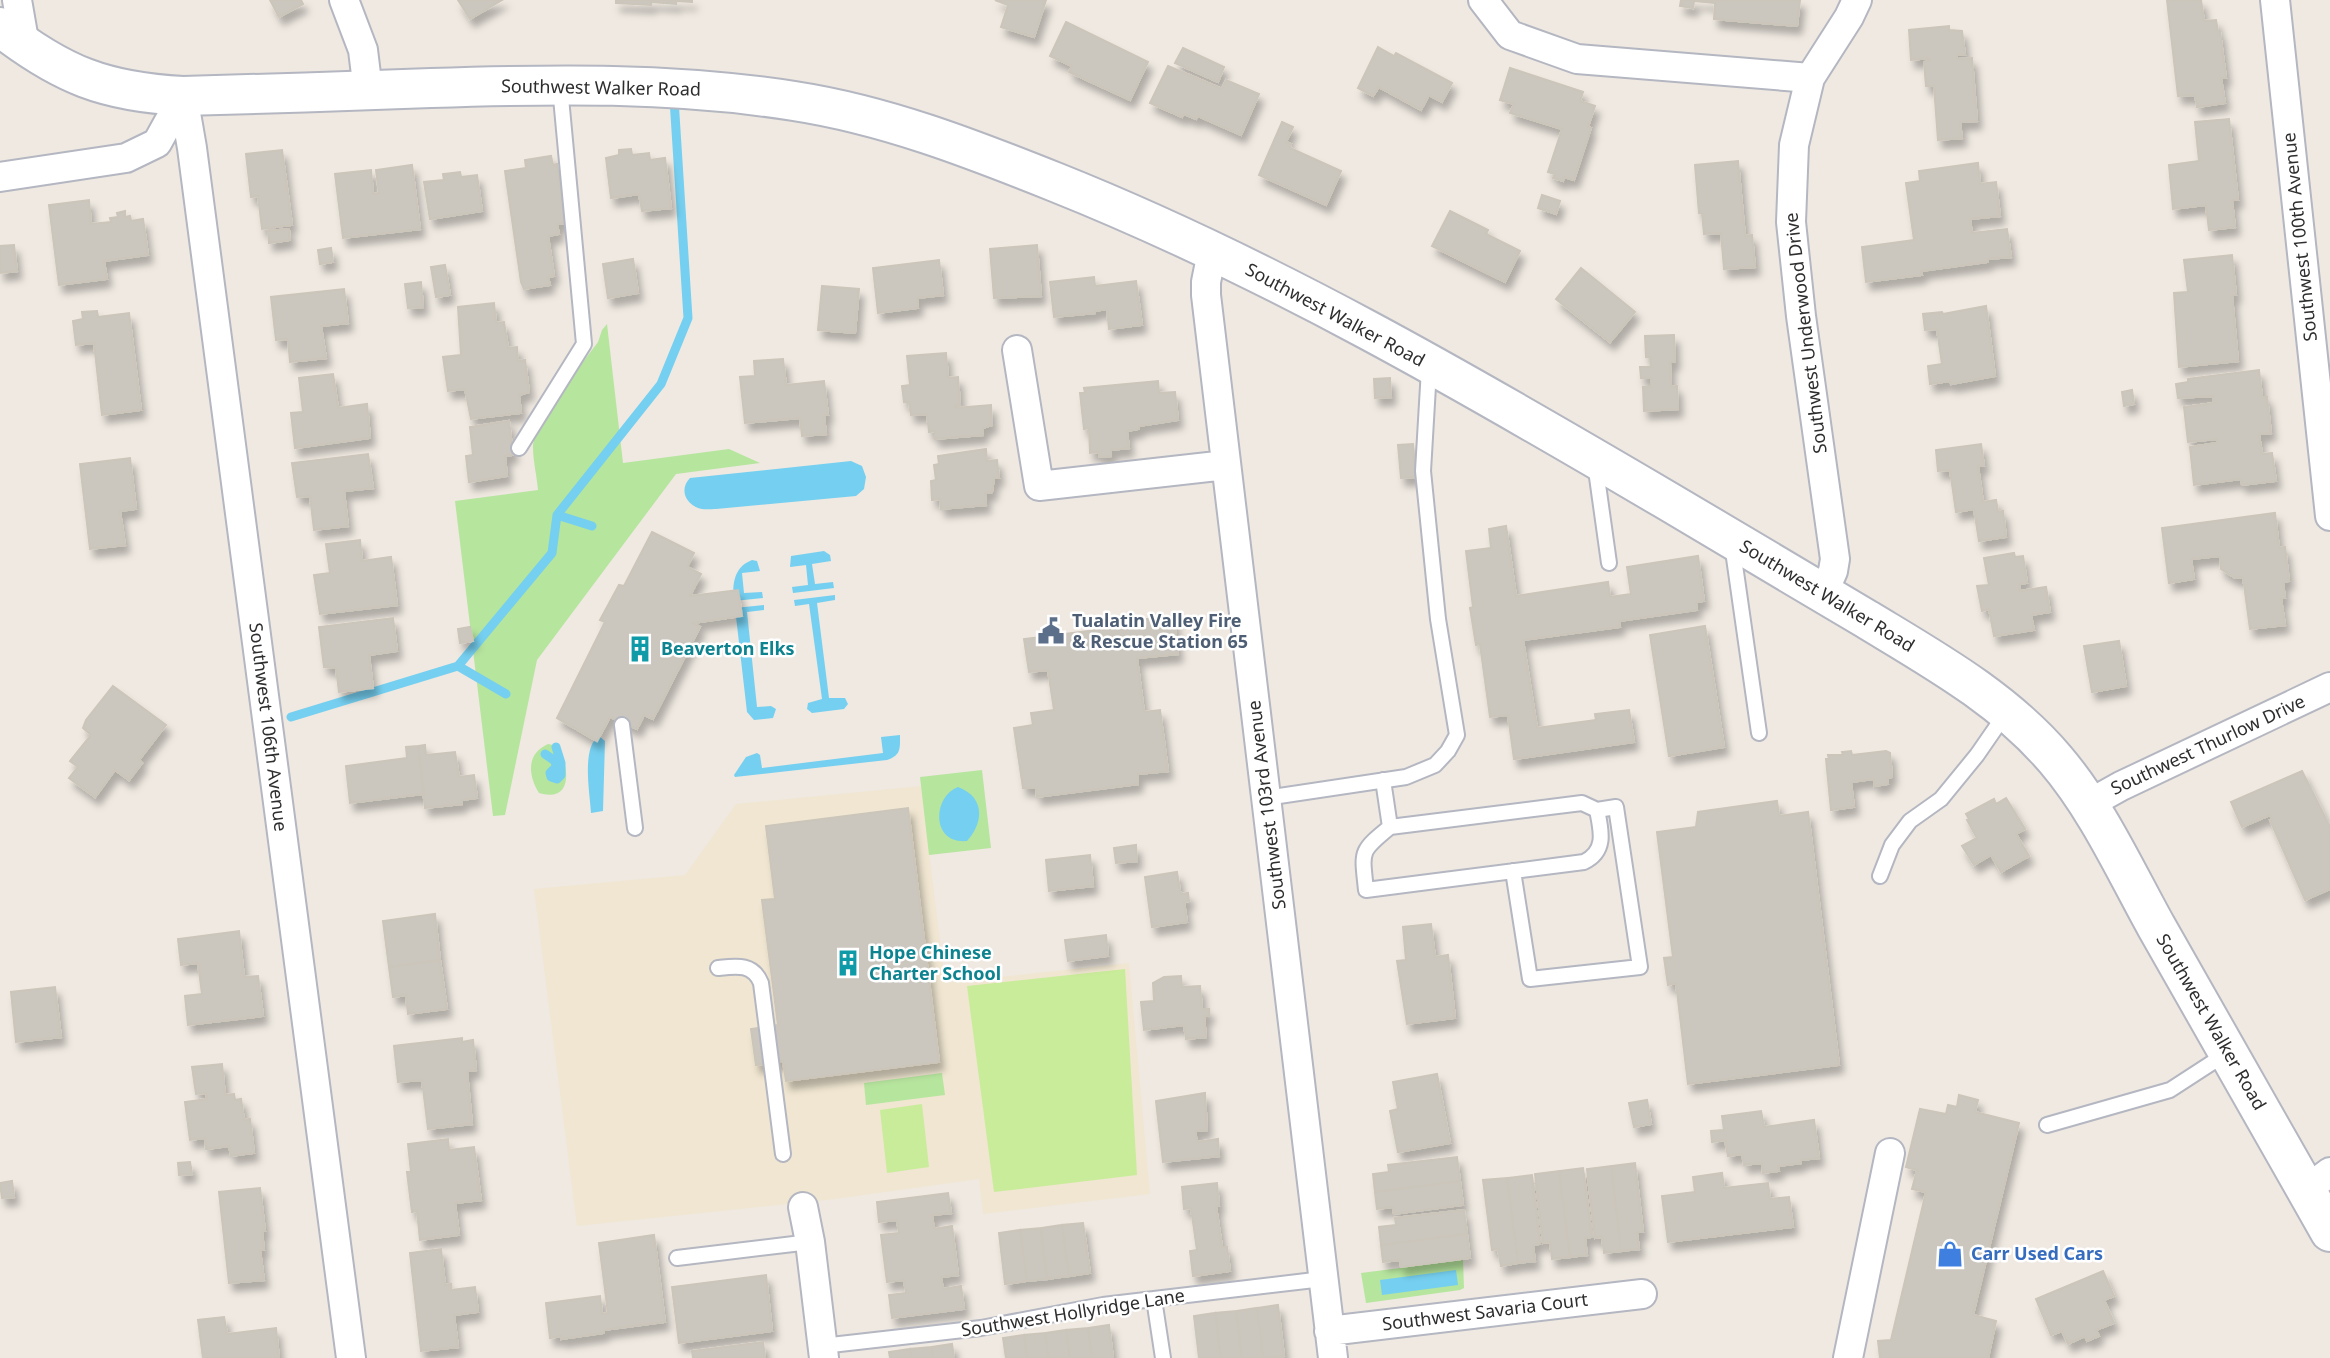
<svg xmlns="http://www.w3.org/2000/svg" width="2330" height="1358" viewBox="0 0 2330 1358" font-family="'Noto Sans',sans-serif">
  <defs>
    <filter id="shadow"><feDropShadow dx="4.5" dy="8" stdDeviation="3.5" flood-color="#0004"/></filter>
  </defs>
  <rect width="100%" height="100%" fill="#efe9e1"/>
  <path fill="#f0e6d1" d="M921,786l24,197 184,-20 21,231 -167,20 -4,-35 -144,20 -258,27 -43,-337 151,-14 51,-71z"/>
  <path fill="#b6e59e" d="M607,324l16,139 106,-14 31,14 -84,11 -139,186 -32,155 -12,1 -38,-315 83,-11c-1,-13 -5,-29 -5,-43 1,-25 49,-83 65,-105l4,-12z
    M548,744l10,2c11,20 16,57 -19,47 -11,-18 -13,-39 9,-49z
    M982,770l9,78 -62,7 -9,-78z
    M942,1073l3,22 -79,10 -2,-22z
    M1463,1260l1,28 -4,2 -94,13 -5,-30z"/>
  <path fill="#c9ec9a" d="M1125,969l12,206 -143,17 -27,-206z
    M922,1104l7,63 -42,6 -7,-63z"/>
  <path fill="#75cff0" d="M851,461l11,5 4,11 -2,12 -8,7 -140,13c-5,0 -14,1 -18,-1 -14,-6 -18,-20 -8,-30z
    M824,551l6,4 1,6 -19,3 3,20 18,-2 1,6 -41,5 -1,-6 16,-2 -2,-20 -16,2 1,-11z
    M752,560l5,1 3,10 -18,2 2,20 18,-1 1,6 -29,3c-2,-17 0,-34 18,-41z
    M835,595v5l-18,3 12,95h16l3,6 -4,5 -32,4 -5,-4 1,-6 14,-4 -13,-95 -14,2 -1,-6z
    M764,605v5l-17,2 10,95 14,-1 5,3 -3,9 -19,2 -7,-8 -12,-104z
    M900,735c0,14 1,20 -13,25l-152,17 -1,-2 12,-18 11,-4 3,2 2,13 121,-15 -2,-16z
    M599,736l6,5 -2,70 -12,2c-1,-19 -10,-66 8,-77z
    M958,787c27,10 26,35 9,54 -37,3 -34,-45 -9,-54z
    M1456,1270l2,15 -76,10 -2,-15z"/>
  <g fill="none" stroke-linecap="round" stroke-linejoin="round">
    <path stroke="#75cff0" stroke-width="9" d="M557,515l35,11
      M458,666l48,28
      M291,717l167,-51 94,-113 5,-38 104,-131 27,-66 -14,-219
      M545,754l10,7 1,6 -6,6 1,4 6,2 4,-4v-12l-5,-16"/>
  </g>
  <path fill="#cbc7bf" stroke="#cbc5ba" stroke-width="2" filter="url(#shadow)" d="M270,0h31l2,4 -24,13z
    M458,0h44l-32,19z
    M616,0h76v2l-16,-1v3l-25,-2v3l-35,-2z
    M995,0h51l-12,37 -33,-10 7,-22z
    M1681,0h119l-3,26 -83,-7 1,-16 -21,-2 -1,7 -13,-2z
    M2167,0h34l3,21 12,-1 2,12h2l6,46h-5l4,25 -28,4 -2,-12 -17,1z
    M1066,22l82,40 -18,38 -61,-28 3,-6 -22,-10z
    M1949,26v4l13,1 3,24h-8v4l15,-1 5,63 -17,1 2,16 -24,2 -4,-54h-8l-2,-24 6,-1v-3l-19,2 -2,-30z
    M1378,47l16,9 2,-3 56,30 -10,19 -13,-7 -8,15 -42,-23 -6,9 -15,-8z
    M1183,48l41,19 -6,15 -43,-19z
    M1168,66l54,23 4,-9 33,14 -18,41 -43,-19 -2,3 -12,-5 -2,3 -32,-14z
    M1510,68l73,24 -3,9 15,5 -7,21 3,1 -17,52 -10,-3 -1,4 -10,-3 2,-4 -7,-2 14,-43 -52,-16 4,-9 -14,-4z
    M2229,119l9,81h-6l3,27 -26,3 -3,-25 -33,4 -4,-44 30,-4 -4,-39z
    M1282,122l11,5 -7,15 5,2 -1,4 51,23 -15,34 -67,-30z
    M631,149l1,6 17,-2 1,7 15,-2 6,50 -29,3 -3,-17 -28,4 -5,-40 13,-3v-5z
    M282,150l10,75 -30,4 -4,-33 -7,1 -5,-43z
    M551,156l2,9 4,-1 9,59 -9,1 2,10 -11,2 6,40 -6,1 2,8 -26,4 -3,-7 -16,-111 21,-3 -1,-8z
    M1738,161l7,75 7,-1 3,32 -31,2 -3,-36 -17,1 -2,-21h-3l-4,-48z
    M1978,163l2,21 16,-2 4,34 -30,3 2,14 35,-4 4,28 -23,2v3l-67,9 1,4 -56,7 -4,-35 52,-7 -8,-57 14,-2 -1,-10z
    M412,165l8,64 -77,9 -8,-64 36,-4 2,24 6,-1 -3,-23z
    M460,172l1,5 16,-2 5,36 -52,8 -6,-37 20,-2 -1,-6z
    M1542,195l18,6 -4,13 -18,-6z
    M89,200l2,24 20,-2 -1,-4 8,-1 -1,-4 8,-2v6l5,-1 1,5 12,-2 5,36 -44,6 3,18 -48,6 -10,-80z
    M1450,211l38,19 -2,4 34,17 -15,31 -73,-36z
    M289,229l1,11 -21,3 -1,-12z
    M14,245l3,26 -17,2v-27z
    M1037,245l4,51 -47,2 -4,-49z
    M331,248l2,14 -13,2 -2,-14z
    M2232,255l4,40h-4l6,66 -59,6 -5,-74 14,-1 -4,-32z
    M633,259l5,34 -30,5 -5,-34z
    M939,260l4,35 -26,3 1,10 -40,5 -5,-45z
    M445,265l5,30 -14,2 -5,-30z
    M1581,268l54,44 -25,30 -54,-43z
    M1094,277l1,9 41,-5 6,44 -33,4 -2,-20 -12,2v2l-41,4 -4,-35z
    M421,282l2,25 -15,1 -3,-24z
    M822,286l37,3 -4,44 -37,-3z
    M344,289l4,34 -27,3 5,32 -36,4 -2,-23 -12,1 -5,-43z
    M494,303l2,20 8,-1 4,26 9,-1 1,14 7,-1 4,32 -10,3 2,18 -50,6 -6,-30 -17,2 -5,-34 18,-2 -3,-48z
    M1986,306l9,70 -44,8 -1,-3 -20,3 -2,-18 14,-2 -5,-35 -12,1 -2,-16 19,-2 1,2z
    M97,311l1,6 31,-4 12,97 -39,5 -8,-72 -18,2 -3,-24 10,-2 -1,-7z
    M1674,335l1,27h-5l1,25 6,-1 1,23 -34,2 -1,-24h8v-9h-10l-1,-11h11v-10h-5l-1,-21z
    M946,353l2,25 10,-1 2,28h-5v3l36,-3 1,20 -9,3v7l-48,4v-8l-6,1 -2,-18 -16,1 -2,-13h-5l-2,-16 8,-1 -3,-29z
    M783,359l3,26 38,-4 4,34h-4l2,19 -24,2 -2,-18 -55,5 -5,-46 15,-1 -1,-15z
    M2259,370l3,27h5l4,36 -12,1 3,20 10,-1 4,28 -34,4 -1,-6 -47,6 -4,-38 27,-4v-4l-29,3 -4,-35 30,-4 -1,-7 -35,2 -2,-14 12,-2v-3z
    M333,374l5,34 29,-4 3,34 -75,10 -4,-35 12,-1 -4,-34z
    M1390,378l1,19 -16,1 -1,-19z
    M1158,381l1,12 16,-1 3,28 -39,6v3l-12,2 2,17 -18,2v6l-12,1v-5l-9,1 -1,-25 -5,1 -4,-36h5l-1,-5z
    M2132,390l2,14 -10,2 -2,-14z
    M509,421l4,34 -8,1 2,20 -38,6 -3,-26 7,-1 -3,-28z
    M1413,444l3,33 -15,1 -3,-33z
    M1981,444l3,22h-6l5,36 13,-2 2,12 5,-1 3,26 -27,4 -5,-32 -18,3 -6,-42 -12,1 -2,-21z
    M986,449l1,12 10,-1 2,18h-5l-2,14 -7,1 1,12 -45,4 -1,-10 -8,1 -1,-19 5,-1 -2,-15 5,-1 -1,-8z
    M368,454l5,34 -29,3 4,35 -34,4 -4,-34 -13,1 -5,-34z
    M130,458l6,51 -16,2 5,34 -35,4 -10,-85z
    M2275,513l4,35 6,-1 4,34 -6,1 2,16h-4l4,27 -35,4 -7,-52 -8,1 -14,-9 -1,-13 -29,3 3,20 -25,4 -7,-55z
    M1506,526l10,70 92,-14 2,15 21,-3 -4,-27 71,-11 6,45 -8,1 1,8 -78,11 1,6 -97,13 14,88 59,-8 -1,-6 34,-4 5,32 -120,17 -6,-44 -18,2 -10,-73 -4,1 -6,-37 3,-1 -7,-56 25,-3 -2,-19z
    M652,532l42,21 -7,14 14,7 -11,22 48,-6 4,26 -49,7 7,4 -47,92 -9,-4 -7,14 -27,-12 -13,24 -40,-23 48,-96 -5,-2 19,-35 5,1z
    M360,540l2,21 29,-4 6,48 -77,9 -6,-39 16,-2 -4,-29z
    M2014,553l1,4 8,-1 4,27 -8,1 1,7 26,-4 4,25 -19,3 3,15 -40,6 -5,-27 -7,2 -5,-25 12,-1 -5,-27z
    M1174,616l4,38 -41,4 7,54 16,-2 8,61 -30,3v10l-101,13 -1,-9h-13l-9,-60 19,-3 -2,-12 23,-3 -6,-40 -19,2 -5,-33 96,-12 -1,-5z
    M393,618l4,33 -28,4 4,33 -34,4 -3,-24 -12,-1 -5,-40z
    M1705,626l19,121 -55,9 -19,-121z
    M470,627l3,14 -13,2 -2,-14z
    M2119,641l7,45 -34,6 -8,-46z
    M113,686l53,39 -27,35 3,3 -13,17 -14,-10 -20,27 -26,-19 9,-11 -8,-6 21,-26 -8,-7 3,-8z
    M425,745l1,10 29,-3 4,25 15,-2 3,23 -15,2v4l-37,4 -7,-62z
    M418,746l6,48 -74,9 -4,-37 61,-8 -1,-11z
    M1851,751l1,4 34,-4 4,2 2,24 -5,1 1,6 -14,2v-7l-23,3 3,25 -23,3 -5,-51h3l-1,-4h15l-1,-3z
    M2302,771l28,56v62l-25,11 -35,-80 2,-1 -2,-4 -28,12 -11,-25z
    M2006,798l19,31 -9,5 13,22 -28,16 -10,-17 -17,10 -12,-19 15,-8 -10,-18 2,-1 -3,-5 28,-15 2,5z
    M1777,801l2,15 29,-4 31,253 -151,19 -12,-101 -8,2 -4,-27 9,-1 -16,-125 39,-5 2,-15z
    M908,808l31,254 -153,19 -3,-20 -27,4 -5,-36 27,-4 -16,-125 13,-1 -9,-73z
    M1136,845l1,16 -21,2 -2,-15z
    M1090,855l3,31 -44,5 -3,-31z
    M1177,872l3,19 2,3 6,-1 1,8 -5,1 3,20 -35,5 -7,-50z
    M435,914l5,46 -51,7 -6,-46z
    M1431,924l4,33 13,-2 7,63 -48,6 -10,-63 9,-1 -3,-33z
    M239,931l5,46 14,-1 5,40 -75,9 -3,-29 17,-2 -4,-31 -17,2 -3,-26z
    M1106,935l2,21 -40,5 -3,-21z
    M440,960l7,49 -39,5 -2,-19 -13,2 -4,-30z
    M1181,976l1,11 18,-1 2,23h7v7h-5l2,21 -20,2 -2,-14 -40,5 -3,-28 13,-1 -1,-18 11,-6z
    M55,987l6,50 -45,5 -5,-50z
    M462,1038v4l11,-2 3,30 -9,1 5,53 -44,5 -6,-49 -24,2 -4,-36z
    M222,1064l3,31 9,-1 1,6 6,-1 3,21 6,-1 4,34 -23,3 -2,-10 -23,3 -1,-11 -15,2 -5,-38 22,-3 -1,-6 -10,1 -4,-27z
    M1437,1074l13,69 -52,9 -8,-41 8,-2 -5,-27z
    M1205,1093l2,37 -12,1 2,11 21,-3 1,17 -56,6 -7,-61z
    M1959,1095l19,5 -3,12 44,11 -46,192 23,6 -8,37h-108l-2,-17 13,-1 35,-148 -14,-3 5,-19 -11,-3 14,-58 26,5 2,-9 9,2z
    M1647,1100l4,24 -17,3 -5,-24z
    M1761,1111l3,16 50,-7 5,38 -18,2v3l-23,3 1,5 -16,2 -1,-10 -18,2 -2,-11 -14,2 -3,-16 -13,2 -1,-11 13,-1 -2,-14z
    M448,1139l1,11 25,-3 7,53 -26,3 4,32 -39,5 -3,-29 -5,1 -5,-40h4l-3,-28z
    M1457,1157l3,24 -85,11 -2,-18 16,-2 -1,-7z
    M190,1162l2,12 -13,1 -1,-12z
    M1635,1163l8,69h-6l2,17 -18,2 -10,-85z
    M1611,1166l10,85 -17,2 -2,-16 -7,1 -8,-69z
    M1583,1168l9,69 -7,1 2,17 -17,2 -11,-86z
    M1559,1171l11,86 -18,2 -2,-17 -7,1 -8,-69z
    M1722,1173l2,15 44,-5 2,16 19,-2 4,30 -125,15 -6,-46 33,-4 -2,-15z
    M1532,1175l8,69 -7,1 2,16 -17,2 -11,-85z
    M1507,1178l11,85 -17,3 -3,-17 -6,1 -9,-70z
    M12,1181l2,16 -12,1 -2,-15z
    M1460,1181l3,24 -69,9 -1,-7 -16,2 -2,-17z
    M1217,1183l2,23h-3l6,41h5l3,24 -37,5 -3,-25 7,-1 -6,-42 -7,1 -2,-22z
    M260,1188l5,43h-3l2,19h-4l4,30 -35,3 -10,-91z
    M948,1193l3,20 -19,2 2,14 18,-3 6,49 -17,2 2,12 18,-3 3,23 -72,9 -3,-23 17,-2 -2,-13 -17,2 -6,-47 18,-2 -2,-13 -18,2 -2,-20z
    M1464,1210l3,24 -86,11 -2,-18 17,-2 -1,-7z
    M1083,1223l7,50 -21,3 -7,-51z
    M1062,1225l7,51 -22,3 -6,-51z
    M1041,1228l6,51 -20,2 -7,-51z
    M1020,1230l7,51 -22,3 -6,-51z
    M1467,1234l3,24 -69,9 -1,-7 -17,2 -2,-17z
    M654,1235l11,87 -61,8v3l-43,6v-3l-11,2 -4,-35 54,-7 2,18 6,-1 -9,-70z
    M441,1249l4,36 6,-1v6l24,-3 3,25 -24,3 4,32 -37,4 -11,-98z
    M2103,1271l11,25 -10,4 10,23 -18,7 3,6 -12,5 -2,-5 -17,8 -6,-13 -11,4 -15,-36z
    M766,1275l6,56 -93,12 -7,-56z
    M1278,1305l6,51 -21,2 -6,-50z
    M1257,1308l6,50h-21l-6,-47z
    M1236,1311l6,47h-21l-6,-45z
    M1215,1313l6,45h-22l-5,-42z
    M224,1317l3,17 49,-6 3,30h-76l-5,-38z
    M1109,1325l4,33h-21l-4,-30z
    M1088,1328l4,30h-22l-4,-28z
    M1066,1330l4,28h-22l-3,-25z
    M1045,1333l3,25h-21l-3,-23z
    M1024,1335l3,23h-21l-3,-20z
    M763,1342l2,16h-72l-1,-7z
    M952,1344l2,14h-21l-2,-11z
    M931,1347l2,11h-22l-1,-9z
    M910,1349l1,9h-21l-1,-6z"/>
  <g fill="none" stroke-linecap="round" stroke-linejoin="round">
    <g stroke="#b4b7c1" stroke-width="18">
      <path id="service" d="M519,448l65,-104 -24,-257
        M1595,463l14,100
        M1732,544l27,189
        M622,725l13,103
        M1383,780l7,47
        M1266,798l140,-21 29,-12 13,-14 9,-16 -19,-116 -15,-148 6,-102
        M1582,803l15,7c4,20 10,41 -13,52l-218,28c-4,-39 -7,-38 24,-63z
        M1513,871l17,108 110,-12 -24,-160 -19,3
        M1880,876l12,-31 18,-24 31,-22 36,-44 29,-42
        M718,968c18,-2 35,-5 43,15l22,171
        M2047,1125l123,-35 57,-37
        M677,1258l133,-16
        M1154,1299l9,59
        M822,1346l159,-18 122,-23 220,-26"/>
    </g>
    <g stroke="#b4b7c1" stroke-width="32">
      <path id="minor" d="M17,0l8,46
        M344,0l19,50 5,41
        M1483,0l27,35 67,24 233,19
        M2275,0l55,516
        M183,96l9,52 159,1210
        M0,177l126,-19 31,-15 26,-47
        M1212,252l-6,30v13l127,1063
        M1017,350l22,136 187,-21
        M1823,594l10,-23 2,-12 -34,-243 -10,-94 3,-77 16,-67 39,-61 8,-17
        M2087,805l34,-19 209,-99
        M2306,1190l24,-18
        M803,1207l7,35 14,116
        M1329,1331l313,-37
        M1848,1358l42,-205"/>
    </g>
    <g stroke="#b4b7c1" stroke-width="42">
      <path id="secondary" d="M0,27c62,48 105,65 183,69 83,-2 165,-5 248,-8 122,-4 242,-6 363,13 91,14 176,47 261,81 213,85 414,202 611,318 68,40 135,80 202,120 66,40 136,79 187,139 42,49 70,111 101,167 58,102 116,204 174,306"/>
    </g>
    <use href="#service" stroke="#fff" stroke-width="14"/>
    <use href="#minor" stroke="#fff" stroke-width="28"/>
    <use href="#secondary" stroke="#fff" stroke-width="38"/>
  </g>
  <defs>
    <g id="civic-bare" transform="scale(2.1)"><path d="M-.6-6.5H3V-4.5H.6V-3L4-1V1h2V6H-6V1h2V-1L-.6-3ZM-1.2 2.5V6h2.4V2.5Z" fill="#5c6f8a" stroke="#fff" stroke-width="2.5" paint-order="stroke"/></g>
    <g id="building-bare" transform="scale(2.1)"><path d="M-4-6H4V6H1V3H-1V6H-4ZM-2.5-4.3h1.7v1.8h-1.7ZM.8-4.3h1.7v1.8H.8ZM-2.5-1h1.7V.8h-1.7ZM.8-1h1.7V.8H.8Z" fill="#0f9aa8" stroke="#fff" stroke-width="2.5" paint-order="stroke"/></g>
    <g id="shop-bare" transform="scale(2.1)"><path d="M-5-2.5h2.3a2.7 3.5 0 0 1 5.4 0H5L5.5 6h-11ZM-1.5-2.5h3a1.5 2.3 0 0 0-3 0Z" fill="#3f7fe0" stroke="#fff" stroke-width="2.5" paint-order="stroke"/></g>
  </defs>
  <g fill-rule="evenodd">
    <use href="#civic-bare" x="1051" y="631"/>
    <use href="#building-bare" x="640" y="649"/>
    <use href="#building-bare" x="848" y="963"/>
    <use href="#shop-bare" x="1950" y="1254"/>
  </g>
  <g text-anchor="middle" stroke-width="5" stroke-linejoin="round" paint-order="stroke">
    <g font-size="18" fill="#2e2e2e" stroke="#fff">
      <text transform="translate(601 88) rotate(1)" y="6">Southwest Walker Road</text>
      <text transform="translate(2300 237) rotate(-96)" y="6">Southwest 100th Avenue</text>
      <text transform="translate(1335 315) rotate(28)" y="6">Southwest Walker Road</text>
      <text transform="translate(1806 333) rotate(-97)" y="6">Southwest Underwood Drive</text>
      <text transform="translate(1827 596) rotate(31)" y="6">Southwest Walker Road</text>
      <text transform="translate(268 727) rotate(83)" y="6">Southwest 106th Avenue</text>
      <text transform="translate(2208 745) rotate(-25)" y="6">Southwest Thurlow Drive</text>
      <text transform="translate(1267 805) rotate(-97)" y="6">Southwest 103rd Avenue</text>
      <text transform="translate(2211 1022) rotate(60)" y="6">Southwest Walker Road</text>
      <text transform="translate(1485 1312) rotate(-7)" y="6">Southwest Savaria Court</text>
      <text transform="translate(1073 1313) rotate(-9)" y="6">Southwest Hollyridge Lane</text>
    </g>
    <g font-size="18" font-weight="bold" fill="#4e5e75" stroke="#fff" text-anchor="start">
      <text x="1072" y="627">Tualatin Valley Fire<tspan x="1072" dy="21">&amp; Rescue Station 65</tspan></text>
    </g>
    <g font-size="18" font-weight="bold" fill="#0d838f" stroke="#fff" text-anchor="start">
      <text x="661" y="655">Beaverton Elks</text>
      <text x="869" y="959">Hope Chinese<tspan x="869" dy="21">Charter School</tspan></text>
    </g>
    <g font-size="18" font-weight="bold" fill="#366cbe" stroke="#fff" text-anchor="start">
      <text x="1971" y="1260">Carr Used Cars</text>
    </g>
  </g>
</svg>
